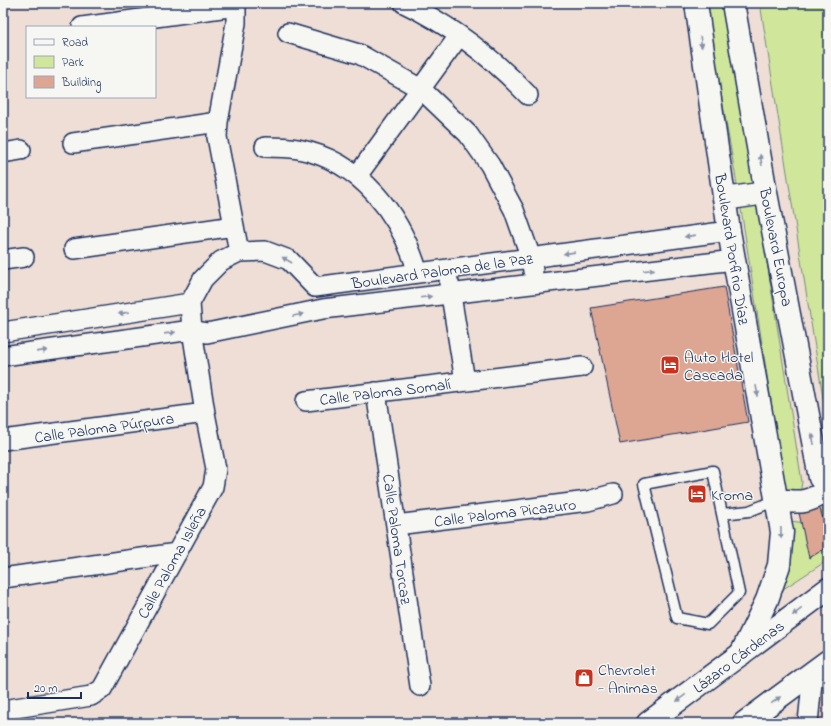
<svg xmlns="http://www.w3.org/2000/svg" width="831" height="726" viewBox="0 0 831 726" font-family="'Indie Flower',sans-serif">
  <rect width="100%" height="100%" fill="#eeded6"/>
  <filter id="ink" filterUnits="userSpaceOnUse"><feTurbulence type="fractalNoise" baseFrequency=".025" numOctaves="2"/><feDisplacementMap in="SourceGraphic" scale="8" xChannelSelector="R" yChannelSelector="G"/><feConvolveMatrix kernelMatrix="1 2 1 2 8 2 1 2 1" color-interpolation-filters="sRGB"/></filter>
  <g filter="url(#ink)">
    <path fill="#e9cdc2" d="M828,690v33h-44z"/>
    <path fill="#d0e69b" stroke="#768a7c" d="M705,3h17l33,184 47,295 -2,12h-11l-5,-10 -46,-294z
      M760,3h68v426z
      M826,504l2,2v54l-51,33 13,-72c21,3 26,2 36,-17z"/>
    <path fill="#dda693" stroke="#1b2f5e" d="M724,287l24,135 -128,22 -29,-136z
      M819,506l9,28v13l-19,11 -10,-45z"/>
    <g fill="none" stroke-linecap="round" stroke-linejoin="round">
      <g stroke="#1b2f5e" stroke-width="13">
        <path id="lane" d="M722,514l17,79 -31,31 -31,-6 -33,-134 69,-13 9,43 27,-3 28,-11"/>
      </g>
      <g stroke="#1b2f5e" stroke-width="22">
        <path id="street" d="M404,3c46,22 89,55 124,92
          M236,6v17l-18,99 -1,15 22,115
          M82,27l154,-21
          M288,33l71,21 62,35 47,45 22,31 24,45 17,48 2,13
          M73,143l145,-21
          M265,147c11,0 22,0 33,2 63,12 103,66 120,124
          M3,153l18,-3
          M357,176l102,-140
          M74,249l160,-23
          M3,260l21,-3
          M449,283l16,98
          M3,332l187,-29
          M3,356l189,-26 15,3 116,-24 411,-49
          M376,392l44,294
          M306,401l276,-34
          M3,440l202,-27
          M396,525l192,-24 25,-7
          M3,578l174,-25
          M3,710l88,-14 11,-7 111,-202 3,-18 -11,-56 -13,-83 -2,-27 13,-24 18,-18 18,-9 26,-1 24,9 26,27 414,-56
          M808,723l5,-51"/>
      </g>
      <g stroke="#1b2f5e" stroke-width="25">
        <path id="secondary" d="M696,3l33,228 53,301 -3,33 -12,35 -26,54
          M733,3l33,190 54,285 8,10
          M724,199l42,-6
          M777,500c25,3 29,3 51,-9"/>
      </g>
      <g stroke="#1b2f5e" stroke-width="25">
        <path id="highway" d="M648,723l180,-134
          M744,723l84,-62"/>
      </g>
      <use href="#lane" stroke="#f6f6f2" stroke-width="10"/>
      <use href="#street" stroke="#f6f6f2" stroke-width="19"/>
      <use href="#secondary" stroke="#f6f6f2" stroke-width="22"/>
      <use href="#highway" stroke="#f6f6f2" stroke-width="22"/>
    </g>
    <defs><path id="oneway-solid" d="M-6-.8H1V-3.2L6.5 0L1 3.2V.8H-6Z"/></defs>
    <g fill="#8892a8">
      <use href="#oneway-solid" transform="translate(701 42) rotate(82)"/>
      <use href="#oneway-solid" transform="translate(761 160) rotate(-100)"/>
      <use href="#oneway-solid" transform="translate(690 236) rotate(172)"/>
      <use href="#oneway-solid" transform="translate(569 253) rotate(172)"/>
      <use href="#oneway-solid" transform="translate(287 260) rotate(-150)"/>
      <use href="#oneway-solid" transform="translate(649 270) rotate(-7)"/>
      <use href="#oneway-solid" transform="translate(426 297) rotate(-7)"/>
      <use href="#oneway-solid" transform="translate(124 313) rotate(171)"/>
      <use href="#oneway-solid" transform="translate(298 315) rotate(-12)"/>
      <use href="#oneway-solid" transform="translate(170 333) rotate(-8)"/>
      <use href="#oneway-solid" transform="translate(42 351) rotate(-8)"/>
      <use href="#oneway-solid" transform="translate(757 391) rotate(80)"/>
      <use href="#oneway-solid" transform="translate(813 439) rotate(-101)"/>
      <use href="#oneway-solid" transform="translate(781 533) rotate(89)"/>
      <use href="#oneway-solid" transform="translate(797 612) rotate(143)"/>
      <use href="#oneway-solid" transform="translate(681 698) rotate(143)"/>
      <use href="#oneway-solid" transform="translate(776 700) rotate(-36)"/>
    </g>
  </g>
  <defs>
    <g id="hotel-square" transform="scale(1)"><rect x="-9" y="-9" width="18" height="18" rx="4" fill="#c8321e" stroke="#f6f6f2"/><path d="M-6-4.5h1.5V1H6V5H4.5V3h-9V5H-6ZM-4 0a1.8 1.8 0 1 1 3.6 0ZM.5 0V-2.5h3Q6-2.5 6 0Z" fill="#fff"/></g>
    <g id="shop-square" transform="scale(1)"><rect x="-9" y="-9" width="18" height="18" rx="4" fill="#c8321e" stroke="#f6f6f2"/><path d="M-5-2.5h2.3a2.7 3.5 0 0 1 5.4 0H5L5.5 6h-11ZM-1.5-2.5h3a1.5 2.3 0 0 0-3 0Z" fill="#fff"/></g>
  </defs>
  <g fill-rule="evenodd">
    <use href="#hotel-square" x="670" y="365"/>
    <use href="#hotel-square" x="697" y="494"/>
    <use href="#shop-square" x="584" y="678"/>
  </g>
  <g text-anchor="middle" stroke-width="3" stroke-linejoin="round" paint-order="stroke">
    <g font-size="16" fill="#1b2f5e" stroke="#f6f6f2">
      <text transform="translate(777 247) rotate(79)" y="6">Boulevard Europa</text>
      <text transform="translate(733 249) rotate(81)" y="6">Boulevard Porfirio Díaz</text>
      <text transform="translate(442 270) rotate(-8)" y="6">Boulevard Paloma de la Paz</text>
      <text transform="translate(385 391) rotate(-7)" y="6">Calle Paloma Somalí</text>
      <text transform="translate(104 427) rotate(-8)" y="6">Calle Paloma Púrpura</text>
      <text transform="translate(505 512) rotate(-7)" y="6">Calle Paloma Picazuro</text>
      <text transform="translate(398 539) rotate(82)" y="6">Calle Paloma Torcaz</text>
      <text transform="translate(171 562) rotate(-61)" y="6">Calle Paloma Isleña</text>
      <text transform="translate(738 656) rotate(-37)" y="6">Lázaro Cárdenas</text>
    </g>
    <g font-size="16" fill="#1b2f5e" stroke="#f6f6f2" text-anchor="start">
      <text x="684" y="362">Auto Hotel<tspan x="684" dy="18">Cascada</tspan></text>
      <text x="711" y="500">Kroma</text>
      <text x="598" y="675">Chevrolet<tspan x="598" dy="18">- Animas</tspan></text>
    </g>
  </g>
  <rect width="831" height="726" fill="none" stroke="#f6f6f2" stroke-width="16"/>
  <rect x="8" y="8" width="815" height="710" fill="none" stroke="#1b2f5e" stroke-width="1.5" filter="url(#ink)"/>
  <rect x="26" y="26" width="130" height="72" fill="#f6f6f2" stroke="#9ea6b7"/>
  <rect x="34" y="39" width="20" height="6" fill="#f6f6f2" stroke="#9ea6b7"/>
  <text x="62" y="46" font-size="12" fill="#1b2f5e">Road</text>
  <rect x="34" y="56" width="20" height="12" fill="#d0e69b" stroke="#9ea6b7"/>
  <text x="62" y="66" font-size="12" fill="#1b2f5e">Park</text>
  <rect x="34" y="76" width="20" height="12" fill="#dda693" stroke="#9ea6b7"/>
  <text x="62" y="86" font-size="12" fill="#1b2f5e">Building</text>
  <path d="M28 692v6h53v-6" fill="none" stroke="#1b2f5e" stroke-width="2"/>
  <text x="34" y="692" font-size="12" fill="#1b2f5e" stroke="#f6f6f2" stroke-width="3" paint-order="stroke">20 m</text>
</svg>
